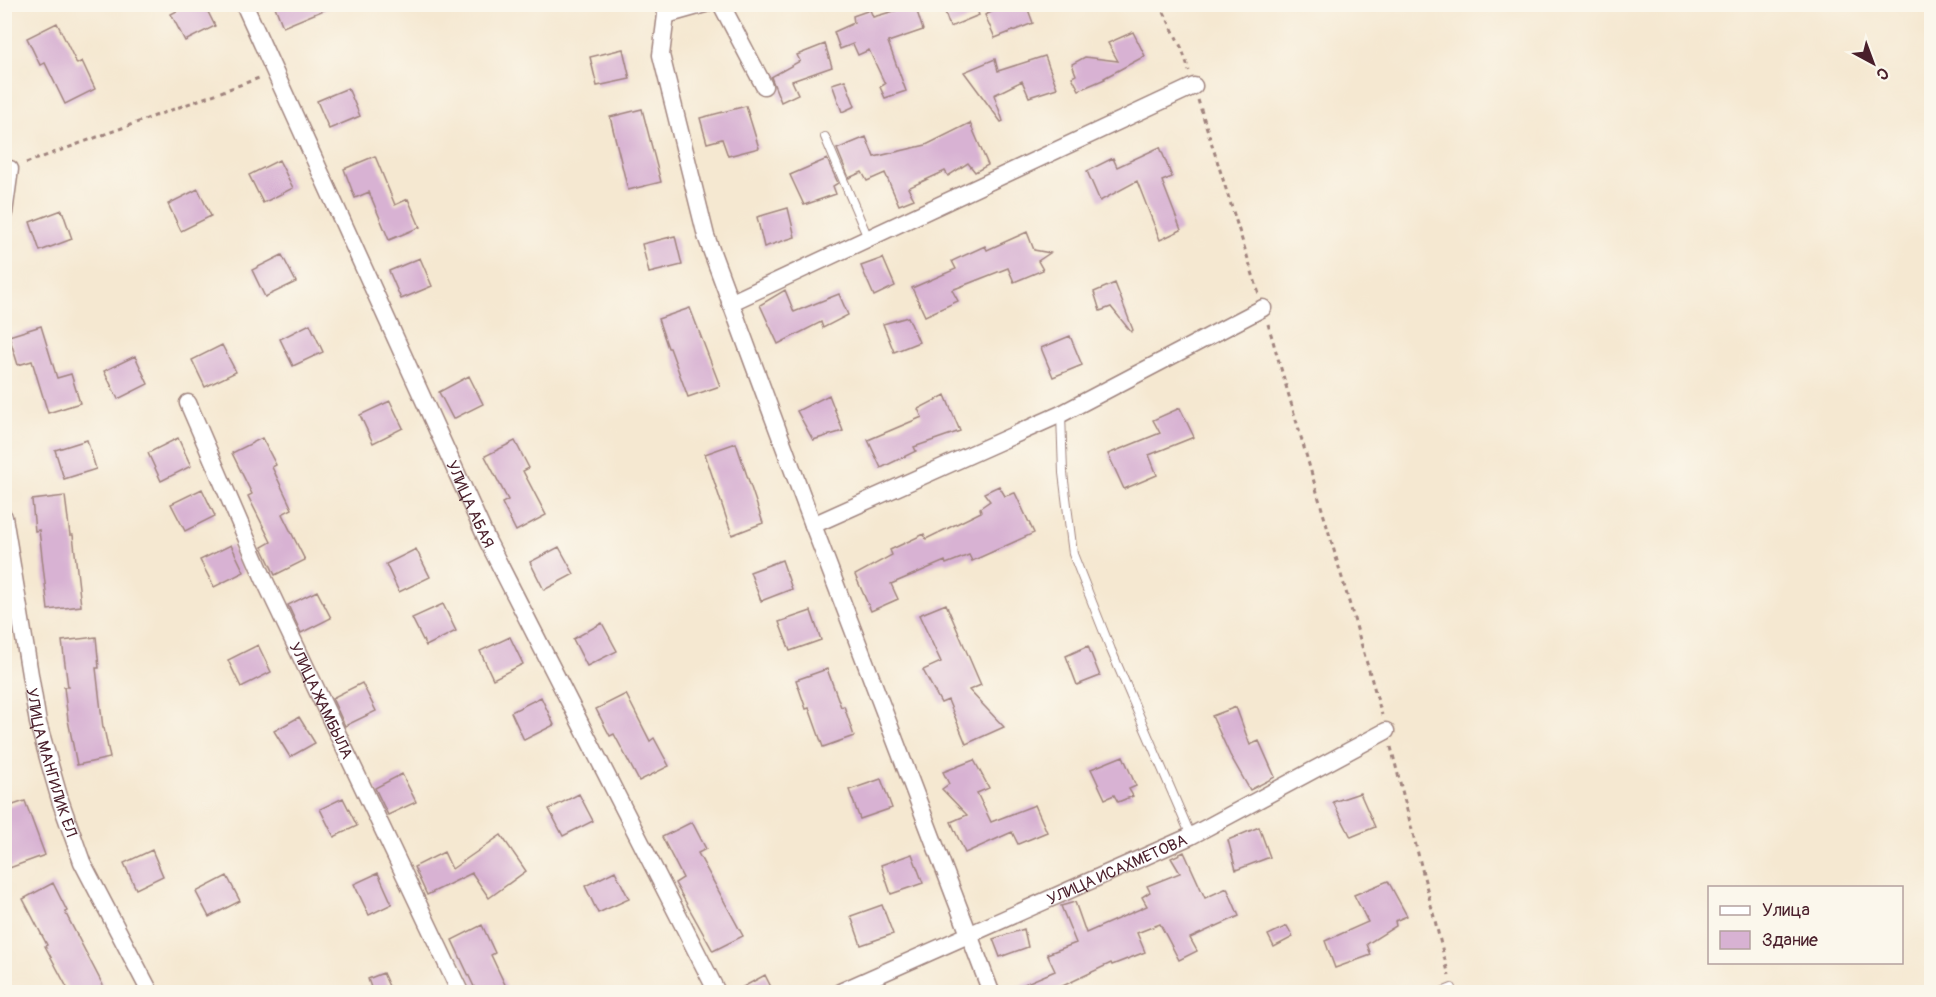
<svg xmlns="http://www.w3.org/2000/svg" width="1936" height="997" viewBox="0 0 1936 997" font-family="Pangolin,sans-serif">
  <rect width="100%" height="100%" fill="#fbf7ec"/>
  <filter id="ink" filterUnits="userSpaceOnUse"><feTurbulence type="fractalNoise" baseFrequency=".0167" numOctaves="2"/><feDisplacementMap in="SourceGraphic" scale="12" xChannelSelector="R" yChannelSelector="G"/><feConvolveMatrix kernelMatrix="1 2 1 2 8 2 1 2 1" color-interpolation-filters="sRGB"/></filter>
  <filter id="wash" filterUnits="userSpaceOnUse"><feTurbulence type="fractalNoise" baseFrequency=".008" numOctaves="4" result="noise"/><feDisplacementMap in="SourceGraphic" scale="24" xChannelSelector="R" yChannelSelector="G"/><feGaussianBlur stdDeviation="1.35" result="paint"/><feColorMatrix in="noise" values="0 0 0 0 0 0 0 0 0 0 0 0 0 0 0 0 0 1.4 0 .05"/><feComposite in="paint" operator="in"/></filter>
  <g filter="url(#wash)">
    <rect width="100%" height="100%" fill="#f5e8d1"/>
    <g id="blocks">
      <path fill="#d8b2d3" d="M190,4h14l11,22 -30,15 -14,-27z
        M274,4h62v1l-53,22z
        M942,4h33l4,11 -29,12z
        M1009,4h17l7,19 -38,15 -10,-23z
        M915,5l8,25 -35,12 18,49 -21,7 -5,-11 5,-3 -16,-34 -11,5 -5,-11 -13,5 -6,-17 20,-9 -1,-7 17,-6 3,7z
        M57,23l20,41 5,-3 13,28 -30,15 -20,-41 -5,2 -13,-27z
        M1133,32l12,24 -41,22 1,1 -26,11 -7,-13 4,-2 -4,-11 13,-7 33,4 -10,-18z
        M825,44l7,23 -40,14 6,13 -17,8 -10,-25 29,-16 -3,-6z
        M623,49l7,30 -33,7 -7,-29z
        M1045,56l12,32 -28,9 -7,-16 -28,14 9,26 -2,1 -37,-50 31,-13 3,12z
        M845,80l10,26 -13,6 -10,-28z
        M348,88l12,28 -31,13 -12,-28z
        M746,106l13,42 -31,8 -6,-17 -15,4 -7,-25z
        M642,109l19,73 -33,8 -18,-73z
        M970,123l18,42 -13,7 -7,-9 -20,13 -3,-5 -37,17 6,11 -15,6 -14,-32 -18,8 -5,-9 -13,6 -12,-29 29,-12 8,20 52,-12z
        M1160,147l12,30 -10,4 19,49 -21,10 -23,-59 -37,20 -13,-30 26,-13 4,9z
        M375,156l20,49 13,-6 12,28 -31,13 -20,-48 -14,6 -11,-29z
        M827,159l11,24 -5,3 3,8 -32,11 -14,-30z
        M279,160l14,28 -30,15 -14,-28z
        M198,189l13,27 -30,15 -13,-27z
        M788,208l7,29 -31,10 -7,-30z
        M62,210l10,29 -32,12 -10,-29z
        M1027,232l7,18 16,3 -12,8 5,9 -29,12 -6,-14 -56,22 6,11 -33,15 -13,-28 44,-19 -4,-8 33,-15 2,4z
        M675,236l7,29 -33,8 -7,-29z
        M282,255l14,27 -31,15 -13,-27z
        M420,258l12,28 -31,13 -12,-28z
        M883,258l12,28 -21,10 -13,-30z
        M1115,283l18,47 -2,2 -20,-25 -11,4 -6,-19z
        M785,290l9,22 45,-18 9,21 -25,13 -2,-6 -43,22 -18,-39z
        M690,308l30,78 -32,11 -18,-49h-2l-10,-29z
        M908,317l11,25 -25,10 -11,-28z
        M310,324l13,28 -30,14 -13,-27z
        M41,326l16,52 14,-4 9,29 -32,10 -16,-52 -14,4 -9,-29z
        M1070,336l12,29 -29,12 -12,-29z
        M222,345l14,27 -31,15 -13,-27z
        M135,356l13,28 -30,15 -14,-28z
        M469,376l14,28 -30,15 -14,-27z
        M829,395l14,36 -30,9 -16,-29z
        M945,395l15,36 -46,16 2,4 -35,17 -13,-28 54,-23 -4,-8z
        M390,401l13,27 -30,15 -13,-28z
        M1180,408l14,29 -45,18 8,20 -33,14 -16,-35 52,-21 -7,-13z
        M178,438l13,28 -30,15 -13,-28z
        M262,438l14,27 -4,2 20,42 -10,5 23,46 -30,15 -13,-28 9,-5 -23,-46 4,-2 -20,-41z
        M87,440l9,29 -32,10 -9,-29z
        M515,441l14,27 -6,3 23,44 -30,16 -14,-28 6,-3 -23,-44z
        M736,443l27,80 -31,12 -27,-81z
        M999,486l6,10 10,-3 19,40 -62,28 -3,-6 -23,9 -1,-3 -54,23 7,15 -27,12 -16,-36 37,-20 -2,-5 34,-16 2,5 55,-27 -1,-4 10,-7 -6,-8z
        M202,489l13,27 -30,15 -14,-27z
        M65,496l5,39h3l8,71 -33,4 -9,-80 -4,1 -3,-31z
        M231,545l13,27 -30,15 -14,-27z
        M559,547l15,27 -30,16 -14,-28z
        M416,549l14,28 -31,15 -13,-28z
        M782,560l10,29 -31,12 -11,-29z
        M317,591l14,27 -30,15 -13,-28z
        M443,604l13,27 -30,15 -14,-28z
        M946,604l35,81 -12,5 35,37 -38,17 -18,-44 -7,3 -18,-33 18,-8 -22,-47z
        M811,611l10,29 -31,11 -11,-29z
        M602,623l15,28 -30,15 -14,-27z
        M96,637l3,31h-3l7,60h1l6,30 -33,7 -9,-45 -4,-33h4l-6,-46z
        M510,637l13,27 -30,15 -13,-28z
        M258,645l13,27 -30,15 -13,-27z
        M1088,646l12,30 -23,9 -11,-29z
        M827,669l14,38 3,-1 10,30 -31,11 -14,-39 -3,1 -10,-29z
        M362,683l14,28 -31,15 -13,-28z
        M626,694l24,47 4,-3 15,28 -30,15 -25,-47 -4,2 -14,-27z
        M541,697l13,28 -30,15 -13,-28z
        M1236,707l14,38 9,-4 16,36 -25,13 -20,-35 -18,-39z
        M299,717l16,26 -25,14 -16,-26z
        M1123,756l13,30 -7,3 4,7 -15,6 -4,-7 -9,4 -14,-30z
        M974,760l15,28 -12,5 14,29 44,-17 12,27 -29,12 -6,-12 -47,21 -14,-31 16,-7 -25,-26 7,-5 -6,-12z
        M402,774l14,28 -28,13 -13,-27z
        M881,779l11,29 -32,11 -11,-29z
        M1360,793l15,34 -24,10 -18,-35z
        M579,794l14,27 -30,15 -14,-27z
        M343,798l14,28 -23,11 -14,-28z
        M25,801l20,54 -41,15v-62z
        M692,822l14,27 -8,4 45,83 -30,15 -38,-68 8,-5 -21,-41z
        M1259,827l11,30 -34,13 -8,-30z
        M501,835l25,36 -37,27 -17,-25 -45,22 -13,-28 30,-15 8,17z
        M152,850l11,26 -27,13 -12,-26z
        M1184,852l21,46 22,-10 12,28 -49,22 7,13 -18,9 -19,-36 -23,9 8,19 -33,13 -1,-2 -63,30h-45l52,-22 -8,-17 29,-11 -15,-37 14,-4 11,31 61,-27 -5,-9 8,-5 -3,-6 33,-13 -9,-15z
        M912,854l11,29 -32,11 -10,-29z
        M615,871l14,28 -31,14 -13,-27z
        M378,873l14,31 -23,11 -15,-31z
        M227,876l13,25 -31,16 -13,-25z
        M1388,881l19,35 -12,5 1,5 -29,18 4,11 -36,13 -10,-27 43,-19 -14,-27z
        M53,883l14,28 -2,1 42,81h-37l-25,-47 2,-1 -24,-46z
        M882,905l11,29 -32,11 -10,-29z
        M482,925l13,28 -4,2 18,38h-32l-25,-53z
        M1287,926l6,11 -19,10 -6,-12z
        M1024,929l4,18 -28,10 -7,-18z
        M383,973l9,20h-19l-5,-14z
        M765,975l9,18h-42z"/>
    </g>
  </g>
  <g filter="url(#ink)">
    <use href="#blocks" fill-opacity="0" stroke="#a0847e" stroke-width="1.5"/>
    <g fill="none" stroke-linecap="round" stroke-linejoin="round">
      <g stroke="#a0847e" stroke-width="10">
        <path id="service" d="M825,137l43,101
          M1061,414l2,59 10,81 38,96 80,186
          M1442,992l10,-4"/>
      </g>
      <g stroke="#a0847e" stroke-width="19">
        <g id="minor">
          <path id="s1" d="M244,4l244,538 229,450"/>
          <path d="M665,4l1,11 -5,40 45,181 107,289 178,467"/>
          <path d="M721,4l43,82"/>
          <path d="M666,15l39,-11"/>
          <path d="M4,213l6,-44"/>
          <path d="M730,303l464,-217"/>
          <path id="s2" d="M188,403l76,176 196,413"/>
          <path id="s3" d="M4,517l34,206 22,77 22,62 68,130"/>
          <path d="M813,525l248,-111 202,-106"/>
          <path id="s4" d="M840,992l351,-156 195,-105"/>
        </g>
      </g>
      <path stroke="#a0847e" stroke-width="3" stroke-dasharray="4.5 4.5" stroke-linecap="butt" d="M1160,4l22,45 7,22
        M1198,100l61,194
        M26,163l233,-85
        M1268,324l114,391
        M1391,747l58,229"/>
      <use href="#service" stroke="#fff" stroke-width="8"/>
      <use href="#minor" stroke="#fff" stroke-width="16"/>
    </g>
  </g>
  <g text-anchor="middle" stroke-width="6" stroke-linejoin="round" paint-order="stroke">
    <g font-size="16" fill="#4a1f2b" stroke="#fbf7ec">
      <text dy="6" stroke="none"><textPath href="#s1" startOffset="549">УЛИЦА АБАЯ</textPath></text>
      <text dy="6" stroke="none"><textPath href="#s2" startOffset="326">УЛИЦА ЖАМБЫЛА</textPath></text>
      <text dy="6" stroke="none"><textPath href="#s3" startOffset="250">УЛИЦА МАНГИЛИК ЕЛ</textPath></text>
      <text dy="6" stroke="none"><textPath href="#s4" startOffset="303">УЛИЦА ИСАХМЕТОВА</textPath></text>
    </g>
  </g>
  <rect width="1936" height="997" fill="none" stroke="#fbf7ec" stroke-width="24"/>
  <rect x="1708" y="886" width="195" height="78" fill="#fbf7ec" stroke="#b4a19f" stroke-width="1.5"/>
  <rect x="1720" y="906" width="30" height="9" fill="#ffffff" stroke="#b4a19f" stroke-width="1.5"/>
  <text x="1762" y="916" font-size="18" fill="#4a1f2b">Улица</text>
  <rect x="1720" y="931" width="30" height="18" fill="#d8b2d3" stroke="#b4a19f" stroke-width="1.5"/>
  <text x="1762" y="946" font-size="18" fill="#4a1f2b">Здание</text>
  <g transform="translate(1873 63) rotate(139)" stroke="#fbf7ec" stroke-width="4.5" paint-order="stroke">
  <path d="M0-4.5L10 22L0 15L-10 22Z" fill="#4a1f2b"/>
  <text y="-9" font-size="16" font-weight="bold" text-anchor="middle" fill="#4a1f2b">С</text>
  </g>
</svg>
